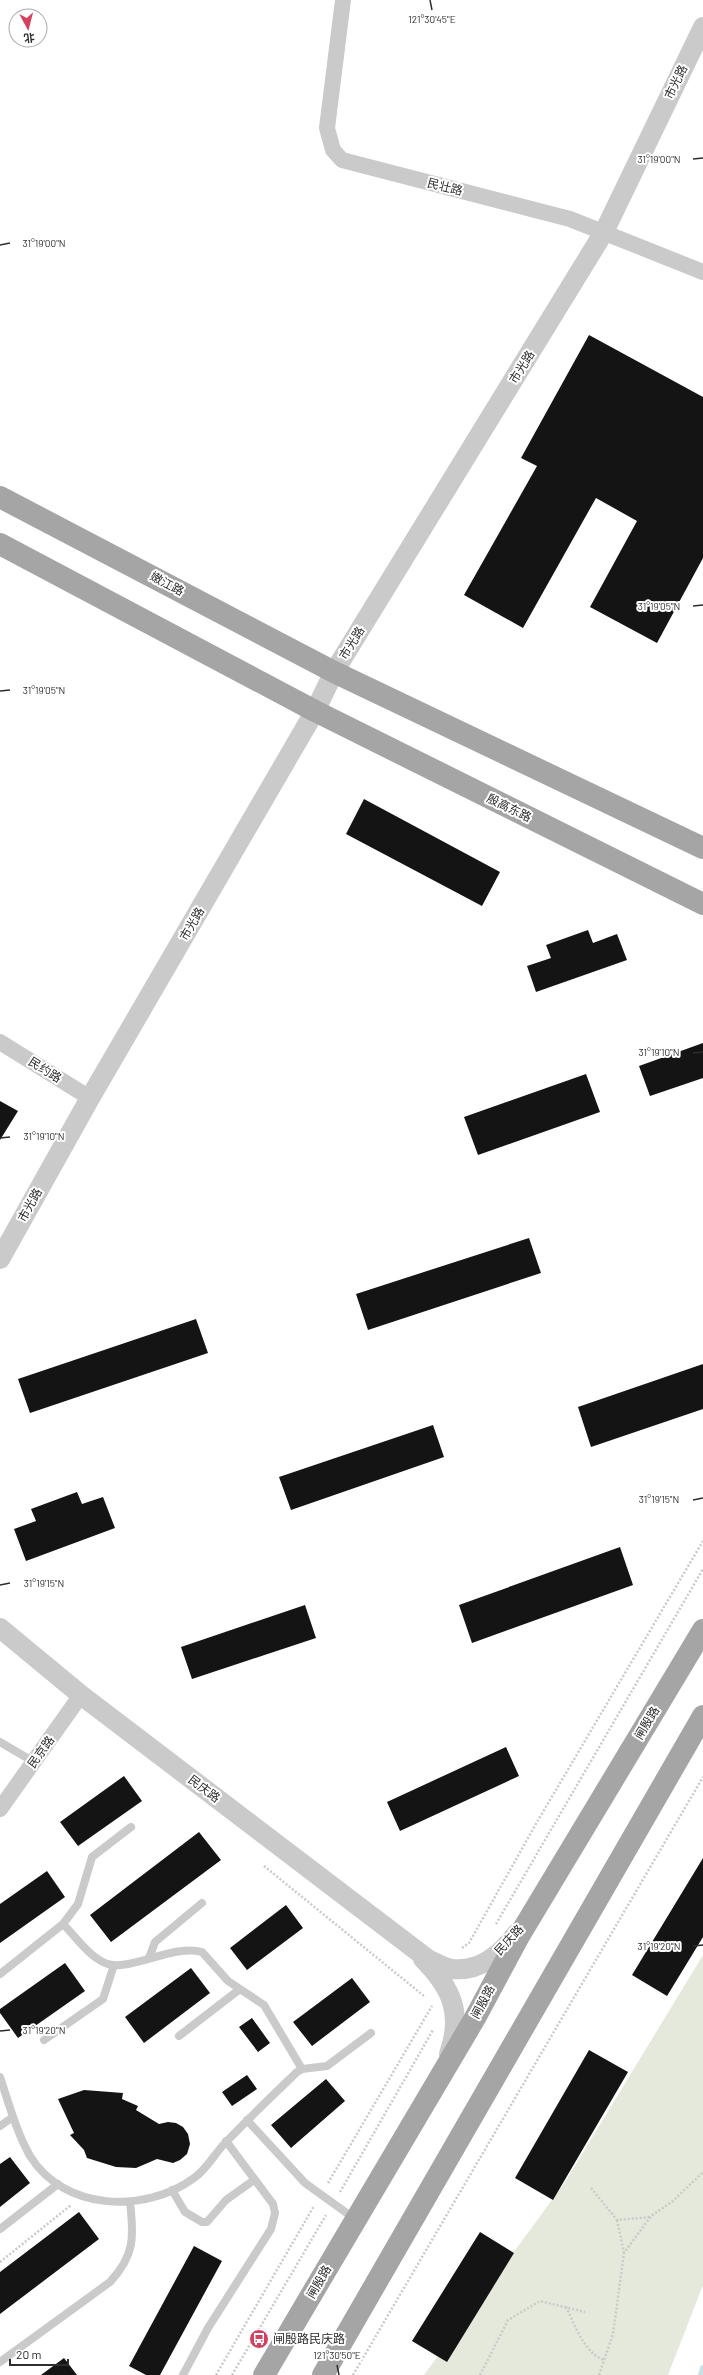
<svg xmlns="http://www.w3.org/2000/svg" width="703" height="2375" viewBox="0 0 703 2375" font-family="Barlow,'Noto Sans SC',sans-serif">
  <rect width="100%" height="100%" fill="#fff"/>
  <path fill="#e5e9dc" d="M703,1955v330l-35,90h-244l141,-193z"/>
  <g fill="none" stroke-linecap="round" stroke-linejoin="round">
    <path stroke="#cae0e7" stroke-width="6" d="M701,2375l2,-7"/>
  </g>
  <path fill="#141414" d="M589,335l114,62v161l-46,85 -67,-36 47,-86 -41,-23 -73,130 -59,-33 73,-129 -16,-8z
    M364,799l136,73 -18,34 -136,-72z
    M588,930l5,13 24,-9 10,26 -91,32 -9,-26 24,-8 -5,-13z
    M703,1043v35l-53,18 -11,-30z
    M586,1074l14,38 -122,43 -14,-38z
    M0,1101l18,10 -18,29z
    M529,1238l12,35 -173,57 -12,-36z
    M196,1319l12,34 -178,60 -12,-34z
    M703,1364v45l-112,38 -13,-40z
    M433,1425l11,32 -153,53 -12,-33z
    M77,1492l5,12 21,-7 12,31 -89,33 -12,-32 22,-8 -5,-12z
    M620,1547l13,38 -161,58 -13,-38z
    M305,1605l11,33 -124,41 -11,-32z
    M506,1747l13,29 -119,55 -13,-29z
    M124,1776l18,25 -64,45 -18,-24z
    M199,1832l22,28 -110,82 -21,-27z
    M703,1858v79l-36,59 -35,-21z
    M47,1871l18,26 -65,46v-39z
    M286,1905l17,23 -56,42 -17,-22z
    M65,1963l20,28 -67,47 -18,-25v-4z
    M191,1968l19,25 -66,50 -19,-26z
    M352,1978l18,24 -58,44 -19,-24z
    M252,2018l18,25 -12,9 -19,-25z
    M589,2050l39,22 -75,128 -38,-22z
    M247,2075l10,14 -25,17 -10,-14z
    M326,2079l19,22 -54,47 -20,-23z
    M84,2090l39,3 -1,6 16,7 -2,4 23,14 9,-2 8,1 7,4 5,7 2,10 -3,10 -7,6 -7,3 -16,-4 -21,9 -20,-1 -29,-9 -3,-8 -14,-15 4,-2 -16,-34z
    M10,2157l20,26 -30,24v-43z
    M79,2212l20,27 -99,75v-42z
    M480,2232l34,21 -67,109 -35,-21z
    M194,2246l28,15 -62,114h-14l-17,-9z
    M64,2358l13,17h-36z"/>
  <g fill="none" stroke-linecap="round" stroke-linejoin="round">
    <path stroke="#cacaca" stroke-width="2.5" stroke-dasharray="2 2" stroke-linecap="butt" d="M264,1866l160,130
      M496,1924l207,-355
      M462,1948l7,-5 68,-121 166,-281
      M328,2183l104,-177
      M591,2188l26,32 34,-3
      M340,2192l93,-162
      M617,2220l7,33
      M0,2262l71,-57
      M566,2307c9,18 18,46 38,53
      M216,2375l98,-169
      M232,2375l94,-160
      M353,2375l350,-598
      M480,2375l28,-55 32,-19 45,11
      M599,2375l14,-41 11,-81 27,-37 22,-15 30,-29"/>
    <path stroke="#cacaca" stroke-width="8" d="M0,1742l34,20
      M63,1924c13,13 24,30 40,38 23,13 69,-19 99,-10l26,29 36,24 38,64
      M149,1958l6,-16 47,-39
      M0,1974l63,-50 15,-20 14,-47 39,-30
      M179,2036l61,-47
      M44,2040l59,-41 11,-34
      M0,2077c9,27 16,54 30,79 34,55 115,58 164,22 13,-9 21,-25 32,-36 23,-24 47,-47 71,-70l5,-3 25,-3 44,-33
      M247,2120l58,63 50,36
      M0,2126l13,-9
      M172,2190l13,22 17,10h5l19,-22 28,-20
      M0,2229l58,-45
      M0,2362l110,-80c25,-27 24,-45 20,-80
      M183,2375l25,-47 63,-99 4,-16 -2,-9 -47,-63"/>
    <path stroke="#cacaca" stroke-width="16" d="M343,0l-16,128 6,22 9,10 228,59 133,53
      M0,1042l90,56
      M0,1809l81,-114"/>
    <path stroke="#cacaca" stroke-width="20" d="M0,1259l90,-161 225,-387 19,-39 270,-440 99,-205
      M0,1628l81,67 348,265c7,3 16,8 23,9 27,3 49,-15 64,-35
      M423,1959c29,29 40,55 26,95"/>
    <path stroke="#a5a5a5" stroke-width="22" d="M0,497l334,175 369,176
      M0,544l315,167 388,193
      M264,2375l211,-357 44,-82 184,-306
      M323,2375l380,-659"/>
  </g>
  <path fill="none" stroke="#2d2d2d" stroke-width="1.5" d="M430,0l2,10M693,159l10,-1M0,245l10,-2M693,606l10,-1M0,691l10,-1M693,1053l10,-1M0,1138l10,-1M693,1500l10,-2M0,1585l10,-2M693,1946l10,-1M0,2031l10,-1M337,2365l2,10"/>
  <defs>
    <g id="bus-disc" transform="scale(1)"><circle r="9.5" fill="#d2415f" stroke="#fff"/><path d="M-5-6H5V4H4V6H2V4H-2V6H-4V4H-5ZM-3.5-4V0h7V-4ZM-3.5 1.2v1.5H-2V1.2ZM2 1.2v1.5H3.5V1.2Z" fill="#fff"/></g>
  </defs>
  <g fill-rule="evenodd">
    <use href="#bus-disc" x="259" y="2339"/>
  </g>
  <g text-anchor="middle" stroke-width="4" stroke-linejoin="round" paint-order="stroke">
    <g font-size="12" fill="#2d2d2d" stroke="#fff">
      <text transform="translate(676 82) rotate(-64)" y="4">市光路</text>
      <text transform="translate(445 187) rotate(14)" y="4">民壮路</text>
      <text transform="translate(522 367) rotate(-58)" y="4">市光路</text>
      <text transform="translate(167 584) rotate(28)" y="4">嫩江路</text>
      <text transform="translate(352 643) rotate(-58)" y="4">市光路</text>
      <text transform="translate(509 808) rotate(26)" y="4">殷高东路</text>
      <text transform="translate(192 924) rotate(-60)" y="4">市光路</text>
      <text transform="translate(45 1070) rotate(32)" y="4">民约路</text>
      <text transform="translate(30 1205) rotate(-61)" y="4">市光路</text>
      <text transform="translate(647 1723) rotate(-59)" y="4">闸殷路</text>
      <text transform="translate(41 1752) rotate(-54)" y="4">民京路</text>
      <text transform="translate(204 1789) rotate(37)" y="4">民庆路</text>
      <text transform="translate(509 1940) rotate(-47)" y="4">民庆路</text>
      <text transform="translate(483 2002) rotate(-62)" y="4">闸殷路</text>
      <text transform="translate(319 2282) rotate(-60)" y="4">闸殷路</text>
    </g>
    <g font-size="12" fill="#2d2d2d" stroke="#fff" text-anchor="start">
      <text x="273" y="2343">闸殷路民庆路</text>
    </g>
  </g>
  <g font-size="10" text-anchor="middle" fill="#2d2d2d" stroke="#fff" stroke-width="4" stroke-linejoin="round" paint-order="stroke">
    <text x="432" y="23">121°30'45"E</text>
    <text x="659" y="163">31°19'00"N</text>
    <text x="44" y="247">31°19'00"N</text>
    <text x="659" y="610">31°19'05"N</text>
    <text x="44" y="694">31°19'05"N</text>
    <text x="659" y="1056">31°19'10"N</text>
    <text x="44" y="1140">31°19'10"N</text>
    <text x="659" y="1503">31°19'15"N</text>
    <text x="44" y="1587">31°19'15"N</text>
    <text x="659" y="1950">31°19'20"N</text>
    <text x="44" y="2034">31°19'20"N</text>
    <text x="337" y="2359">121°30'50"E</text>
  </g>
  <g transform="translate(28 28) rotate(173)"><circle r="19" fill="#ffffff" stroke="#ababab"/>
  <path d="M0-3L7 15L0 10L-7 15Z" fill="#d2415f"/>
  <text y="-6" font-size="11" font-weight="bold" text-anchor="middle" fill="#2d2d2d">北</text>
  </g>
  <path d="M10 2359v6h58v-6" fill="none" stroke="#2d2d2d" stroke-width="2"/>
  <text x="16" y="2359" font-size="12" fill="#2d2d2d" stroke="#ffffff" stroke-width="3" paint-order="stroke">20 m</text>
</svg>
